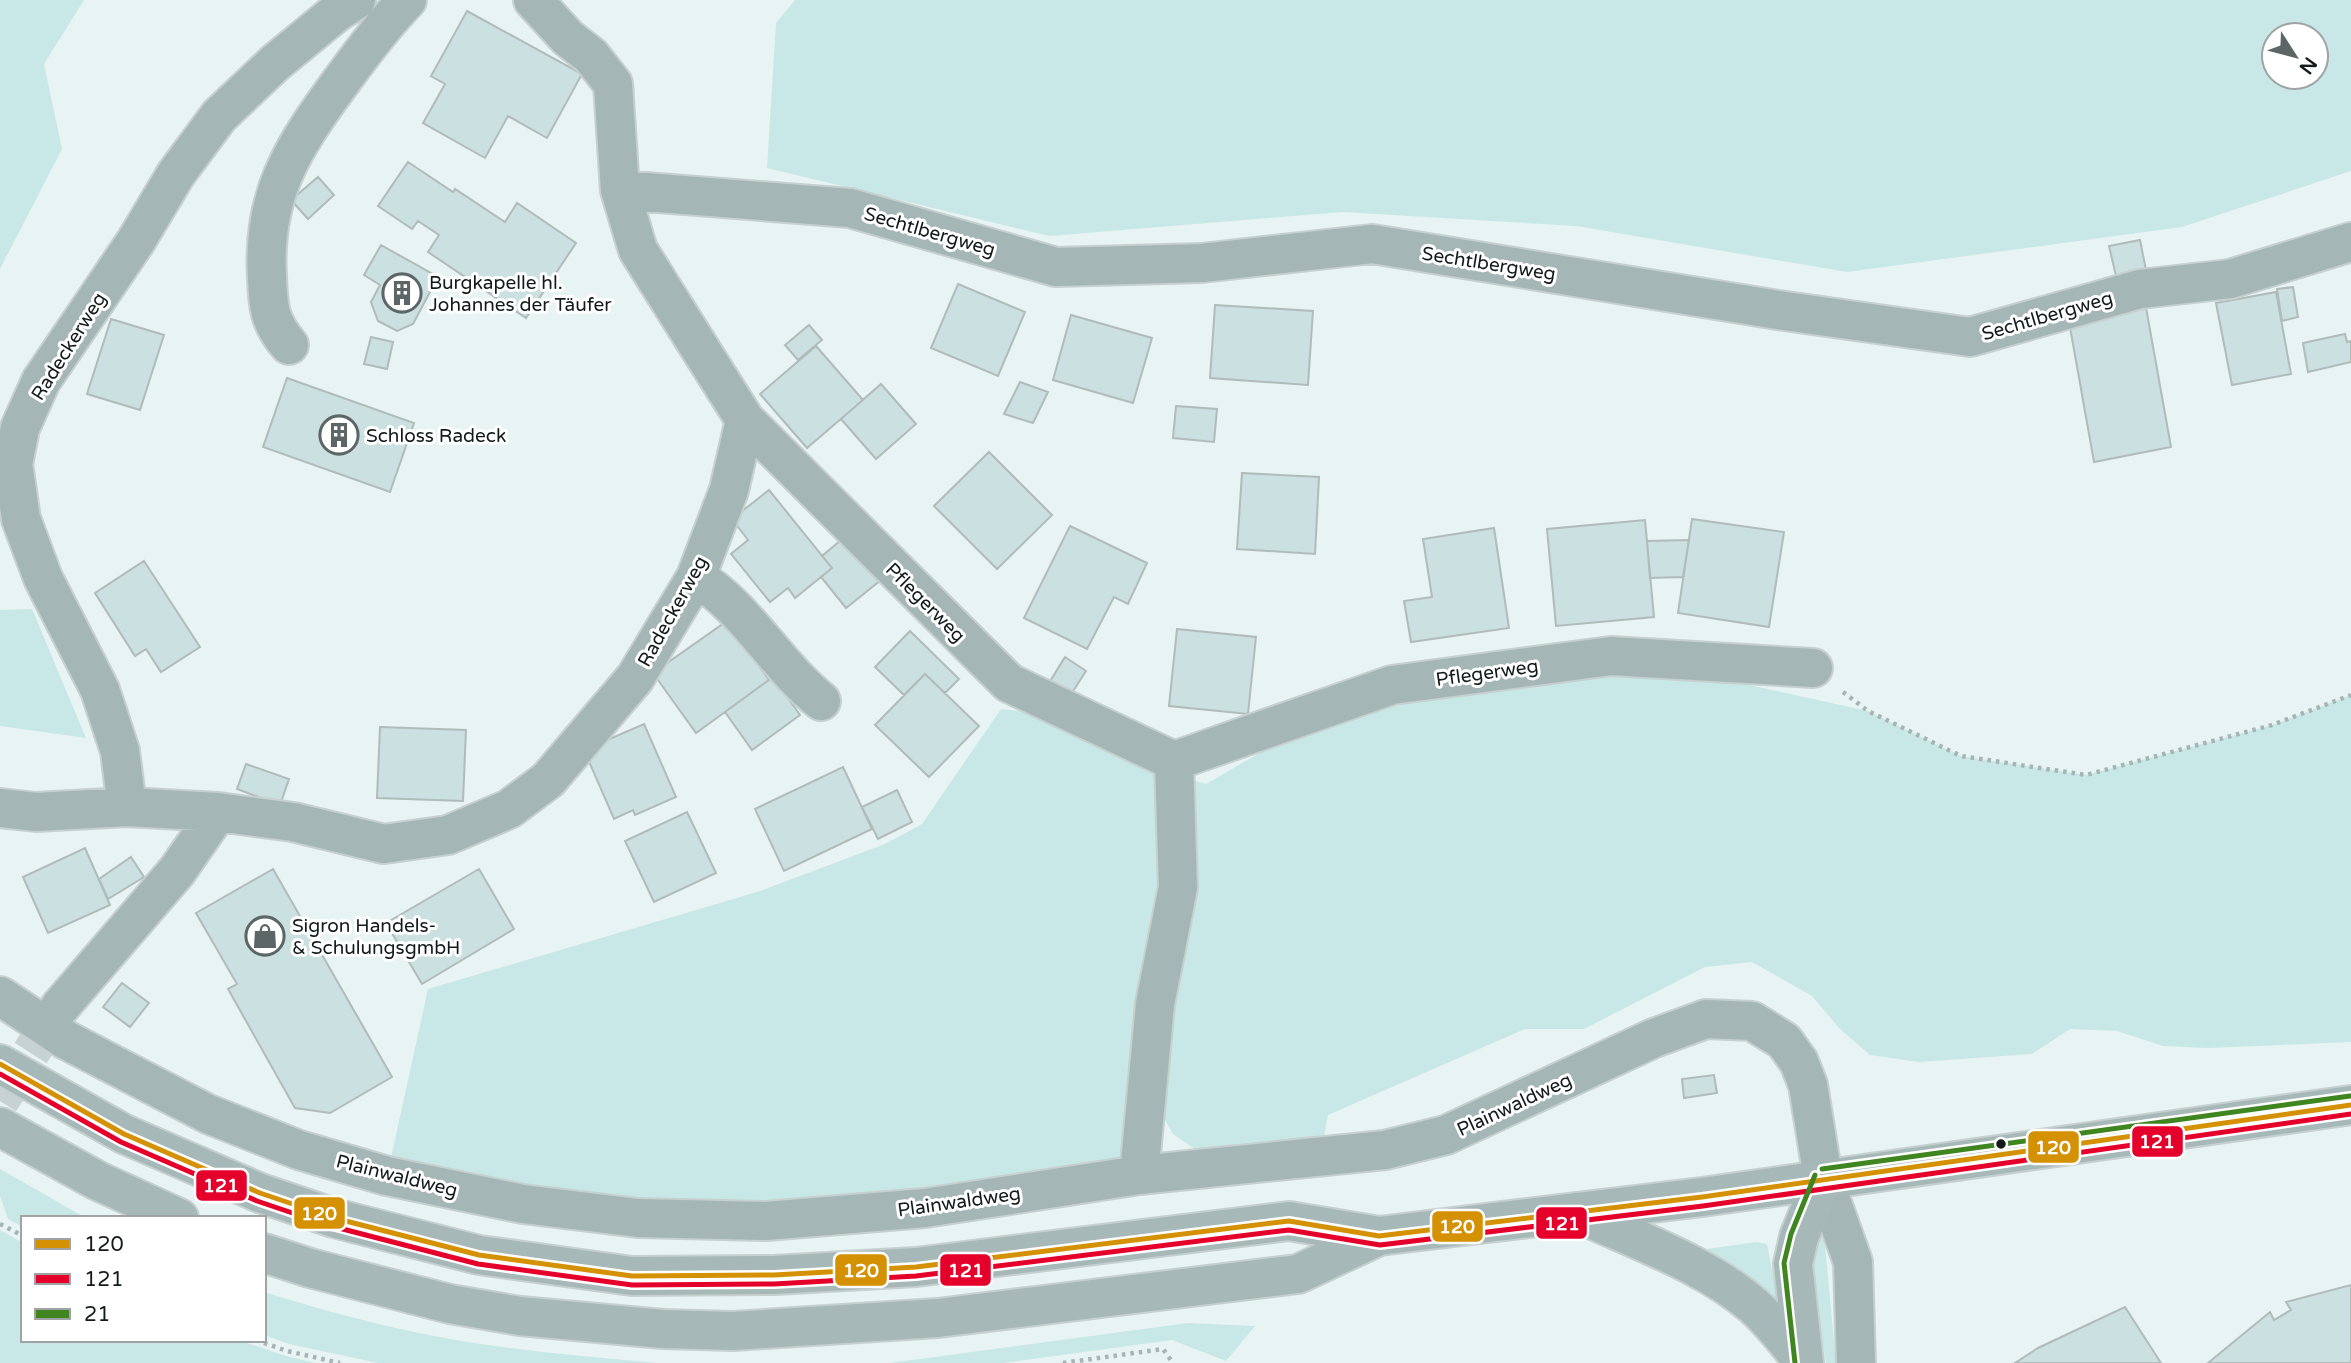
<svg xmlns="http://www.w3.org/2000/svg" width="2351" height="1363" viewBox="0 0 2351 1363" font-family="'Varela Round',sans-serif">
  <rect width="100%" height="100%" fill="#e7f4f3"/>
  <path fill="#c8e8e7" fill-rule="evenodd" d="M0,0h84l-40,64 18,85 -62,120z
    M795,0h1556v171l-169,56 -335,45 -271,-46 -233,-14 -294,24 -282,-68 9,-145zM2274,35h42v42h-42z
    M32,609l54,129 -86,-12v-116z
    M1554,673l154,3 160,35 93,45 125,19 186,-50 79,-30v347l-142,6 -46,-2 -46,-15 -47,-2 -38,25 -113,8 -49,-7 -31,-27 -27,-32 -60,-34 -47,5 -121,62h-59l-197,86 -4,22 -125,15 -26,-18 -9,-16 -51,56 -339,42 -387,-40 41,-187 329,-97 128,-48 37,-20 79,-115 59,7 98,54 48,14 81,-47 89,-36z
    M0,1169l86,49h-63v9l-15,-8 -8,-23z
    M0,1230l23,13v97h215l48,16 29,7h-315z
    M1815,1238h7l3,7 11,118h-10l-16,-91z
    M1756,1242l11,2 10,51 -3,8 -19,-19 -48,-35z
    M264,1292c54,17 110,32 165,43 75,15 152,21 228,28h-279l-89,-19 -25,-9z
    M1188,1323l67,3 -29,35 -54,-21 -168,23h-114z"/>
  <path fill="#cbe0e0" stroke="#b1bbba" stroke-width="2" d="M467,11l115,63 -35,64 -39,-22 -23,42 -62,-35 22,-39 -14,-8z
    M408,162l45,30 2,-3 50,33 12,-19 59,40 -50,75 -98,-66 11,-17 -21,-14 -6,8 -34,-23z
    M318,177l16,18 -26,24 -17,-19z
    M2140,240l6,30 -30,6 -7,-30z
    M381,245l57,32 -25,47 -16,7 -19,-10 -7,-19 9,-17 -16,-10z
    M958,284l67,28 -27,64 -67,-28z
    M2293,287l5,30 -16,4 -5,-32z
    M2276,292l15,82 -59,11 -16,-82z
    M2145,302l26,145 -77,15 -26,-146z
    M1215,305l98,6 -5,74 -98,-7z
    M1071,315l81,23 -19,65 -80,-23z
    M111,319l53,16 -24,75 -53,-16z
    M809,325l13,15 -24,20 -13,-15z
    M2345,334l2,8 4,-1v21l-43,10 -5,-29z
    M371,337l22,5 -6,27 -23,-5z
    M816,346l47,54 -56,48 -47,-54z
    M287,378l127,45 -24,69 -127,-45z
    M1020,382l28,10 -15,31 -29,-9z
    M881,384l35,40 -40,35 -35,-40z
    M1176,406l41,3 -3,33 -41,-4z
    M989,452l63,63 -55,54 -63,-63z
    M1242,473l77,4 -4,77 -78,-5z
    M769,490l63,78 -37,30 -7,-10 -18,14 -39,-48 17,-14 -16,-21z
    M1692,519l92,13 -15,95 -91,-14z
    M1645,520l9,97 -98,9 -9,-97z
    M1070,526l77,37 -19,41 -14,-7 -27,52 -63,-31z
    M1494,528l15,100 -98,14 -7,-41 28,-4 -9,-58z
    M846,536l35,44 -35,28 -25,-31 11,-9 -10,-12z
    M1689,540l-6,37 -33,1 -3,-37z
    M144,561l56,86 -39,25 -15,-23 -11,7 -40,-63z
    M727,621l42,59 -73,53 -43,-60z
    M1177,629l79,8 -8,77 -79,-8z
    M910,631l49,48 -14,14 -20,-19 -21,21 -29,-28z
    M1065,657l21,14 -16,25 -21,-13z
    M925,674l54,52 -50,51 -54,-52z
    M773,677l27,38 -48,35 -27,-38z
    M644,724l32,73 -41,18 -2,-5 -19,9 -30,-69z
    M380,727l86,3 -3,71 -86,-3z
    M246,764l43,15 -9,26 -43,-16z
    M843,767l29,62 -88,42 -29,-62z
    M897,790l15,32 -34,17 -16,-32z
    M687,812l29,61 -62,29 -29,-61z
    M85,848l25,57 -62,28 -25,-56z
    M131,857l13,20 -36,22 -9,-20z
    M273,869l119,208 -62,36 -35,-5 -67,-119 9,-5 -41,-71z
    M479,869l35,60 -92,55 -36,-61z
    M122,983l27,20 -19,24 -27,-20z
    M1714,1075l3,18 -33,5 -2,-19z
    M2351,1285v78h-143l62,-51 4,8 17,-10 -5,-8z
    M2125,1307l36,56h-146l23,-15z"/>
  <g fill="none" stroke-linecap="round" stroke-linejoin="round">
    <path stroke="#c7d3d2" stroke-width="38" stroke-dasharray="38 19" stroke-linecap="butt" d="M0,1101l60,-94"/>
    <g stroke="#c6d0cf" stroke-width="42">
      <path id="minor" d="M620,190l230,18 206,59 146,-4 170,-19 406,66 192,27 170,-48 90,-10 121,-37
        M289,345c-20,-23 -21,-39 -22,-68 -5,-83 26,-130 73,-194 21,-29 42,-57 67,-83
        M745,420l264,263 165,78 4,126 -23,117 -16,171
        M696,577c50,31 79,87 125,124
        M1174,761l218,-76 219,-29 202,12
        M127,807l-7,-56 -20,-61 -57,-112 -22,-59 -8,-55 7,-36 21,-47 95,-140 40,-67 43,-58 56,-53 62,-51 19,-12
        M0,808l36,4 91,-5 91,5 75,10 91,22 64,-9 61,-26 39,-29 87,-102 61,-101 33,-87 16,-70 -107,-170 -18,-60 -7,-106 -22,-28 -23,-18 -35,-38
        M0,996l66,44 142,74 91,36 88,26 136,28 115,14 128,3 159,-13 214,-33 246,-25 61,-15 208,-97 52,-19 46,2 32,20 15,21 9,23 15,93 30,84 3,101
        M60,1007l117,-136 41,-59"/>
    </g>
    <g stroke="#c6d0cf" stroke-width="42">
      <path id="major" d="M0,1064l124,70 136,59 74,25 145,37 153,21 142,-1 142,-8 373,-46 90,15 323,-39 649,-92
        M0,1127l98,54 81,37
        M1576,1212c57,27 130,52 178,94 19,17 34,37 50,57
        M264,1253l46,15 140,36 70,12 143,13 70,2 205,-13 360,-44 81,-38
        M1804,1363l-11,-99 6,-27 24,-59"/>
    </g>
    <path stroke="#a6b4b4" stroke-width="4.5" stroke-dasharray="3.5 5" stroke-linecap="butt" d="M1843,692l25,19 93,45 125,19 186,-50 79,-30
      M0,1224l23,12
      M256,1340l31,11 53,12
      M1063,1363l100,-14 10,14"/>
    <use href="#minor" stroke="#a4b6b6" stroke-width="38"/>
    <use href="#major" stroke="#a6b8b8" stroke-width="38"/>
    <g stroke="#fff" stroke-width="10">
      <path id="bus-1" d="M0,1064l124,70 136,59 74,25 145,37 153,21 142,-1 142,-8 373,-46 90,15 323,-39 649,-92"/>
    </g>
    <g stroke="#fff" stroke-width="10">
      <path id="bus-2" d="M0,1074l121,68 136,59 74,25 147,38 154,21 142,-1 142,-8 373,-46 91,15 323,-39 648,-92"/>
    </g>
    <g stroke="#fff" stroke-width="10">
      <path id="bus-3" d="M1822,1169l528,-73
        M1795,1363l-11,-100 7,-29 24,-59"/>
    </g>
    <use href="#bus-1" stroke="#d59104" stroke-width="5"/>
    <use href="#bus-2" stroke="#e4002b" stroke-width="5"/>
    <use href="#bus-3" stroke="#3f8621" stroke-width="5"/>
  </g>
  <defs>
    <g id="building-ring" transform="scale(2.0125)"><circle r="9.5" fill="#fff" stroke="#5d6666" stroke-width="1.5"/><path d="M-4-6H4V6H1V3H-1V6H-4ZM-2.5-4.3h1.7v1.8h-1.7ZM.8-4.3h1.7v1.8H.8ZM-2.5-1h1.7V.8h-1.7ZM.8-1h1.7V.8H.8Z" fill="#5d6666"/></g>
    <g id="shop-ring" transform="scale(2.0125)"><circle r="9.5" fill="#fff" stroke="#5d6666" stroke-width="1.5"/><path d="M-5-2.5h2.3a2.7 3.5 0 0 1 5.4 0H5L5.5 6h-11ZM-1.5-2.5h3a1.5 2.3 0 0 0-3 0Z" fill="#5d6666"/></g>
  </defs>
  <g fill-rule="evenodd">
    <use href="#building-ring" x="402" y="293"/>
    <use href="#building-ring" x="339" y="435"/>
    <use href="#shop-ring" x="265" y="936"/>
  </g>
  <circle fill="#121a1a" stroke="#fff" stroke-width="2.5" cx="2001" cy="1144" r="6"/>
  <g text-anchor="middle" stroke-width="6" stroke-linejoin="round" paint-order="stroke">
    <g font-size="19" fill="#121a1a" stroke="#fff">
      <text transform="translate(930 231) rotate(16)" y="7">Sechtlbergweg</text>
      <text transform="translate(1489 263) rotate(9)" y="7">Sechtlbergweg</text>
      <text transform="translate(2047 315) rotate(-16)" y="7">Sechtlbergweg</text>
      <text transform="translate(68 346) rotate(-58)" y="7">Radeckerweg</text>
      <text transform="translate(926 602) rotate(45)" y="7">Pflegerweg</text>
      <text transform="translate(672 611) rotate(-61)" y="7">Radeckerweg</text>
      <text transform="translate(1487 672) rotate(-8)" y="7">Pflegerweg</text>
      <text transform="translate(1514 1104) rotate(-25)" y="7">Plainwaldweg</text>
      <text transform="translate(397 1175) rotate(14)" y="7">Plainwaldweg</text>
      <text transform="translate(959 1201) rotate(-8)" y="7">Plainwaldweg</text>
    </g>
    <g font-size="19" fill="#121a1a" stroke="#fff" text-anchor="start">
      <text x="429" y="289">Burgkapelle hl.<tspan x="429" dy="22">Johannes der Täufer</tspan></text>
      <text x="366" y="442">Schloss Radeck</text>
      <text x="292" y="932">Sigron Handels-<tspan x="292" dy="22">&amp; SchulungsgmbH</tspan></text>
    </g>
  </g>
  <g stroke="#fff" stroke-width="2.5">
    <rect x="2131" y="1125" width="53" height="33" rx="7" fill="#e4002b"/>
    <rect x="2027" y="1130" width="53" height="34" rx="7" fill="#d59104"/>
    <rect x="195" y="1169" width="53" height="33" rx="7" fill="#e4002b"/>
    <rect x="293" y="1196" width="53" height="34" rx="7" fill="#d59104"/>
    <rect x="1535" y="1206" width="53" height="34" rx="7" fill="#e4002b"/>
    <rect x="1431" y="1210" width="53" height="33" rx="7" fill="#d59104"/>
    <rect x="939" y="1253" width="53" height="34" rx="7" fill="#e4002b"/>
    <rect x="834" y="1253" width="54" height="34" rx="7" fill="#d59104"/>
  </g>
  <g font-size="19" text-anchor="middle" font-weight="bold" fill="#fff">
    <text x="2157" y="1148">121</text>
    <text x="2053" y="1154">120</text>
    <text x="221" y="1192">121</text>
    <text x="319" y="1220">120</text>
    <text x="1562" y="1230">121</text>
    <text x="1457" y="1233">120</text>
    <text x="966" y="1277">121</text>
    <text x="861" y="1277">120</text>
  </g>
  <rect x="21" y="1216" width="245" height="126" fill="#ffffff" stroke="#a0a3a3" stroke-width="2"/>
  <rect x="35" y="1239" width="35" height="10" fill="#d59104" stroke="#a0a3a3" stroke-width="2"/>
  <text x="84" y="1251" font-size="21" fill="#121a1a">120</text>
  <rect x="35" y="1274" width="35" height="10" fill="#e4002b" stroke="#a0a3a3" stroke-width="2"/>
  <text x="84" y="1286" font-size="21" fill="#121a1a">121</text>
  <rect x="35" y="1309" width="35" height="10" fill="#3f8621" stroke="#a0a3a3" stroke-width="2"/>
  <text x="84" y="1321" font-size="21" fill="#121a1a">21</text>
  <g transform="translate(2295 56) rotate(126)"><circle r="33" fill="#ffffff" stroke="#a0a3a3" stroke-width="2"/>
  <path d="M0-5L12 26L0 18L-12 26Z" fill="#5d6666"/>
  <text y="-10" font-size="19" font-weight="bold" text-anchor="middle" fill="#121a1a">N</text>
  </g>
</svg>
